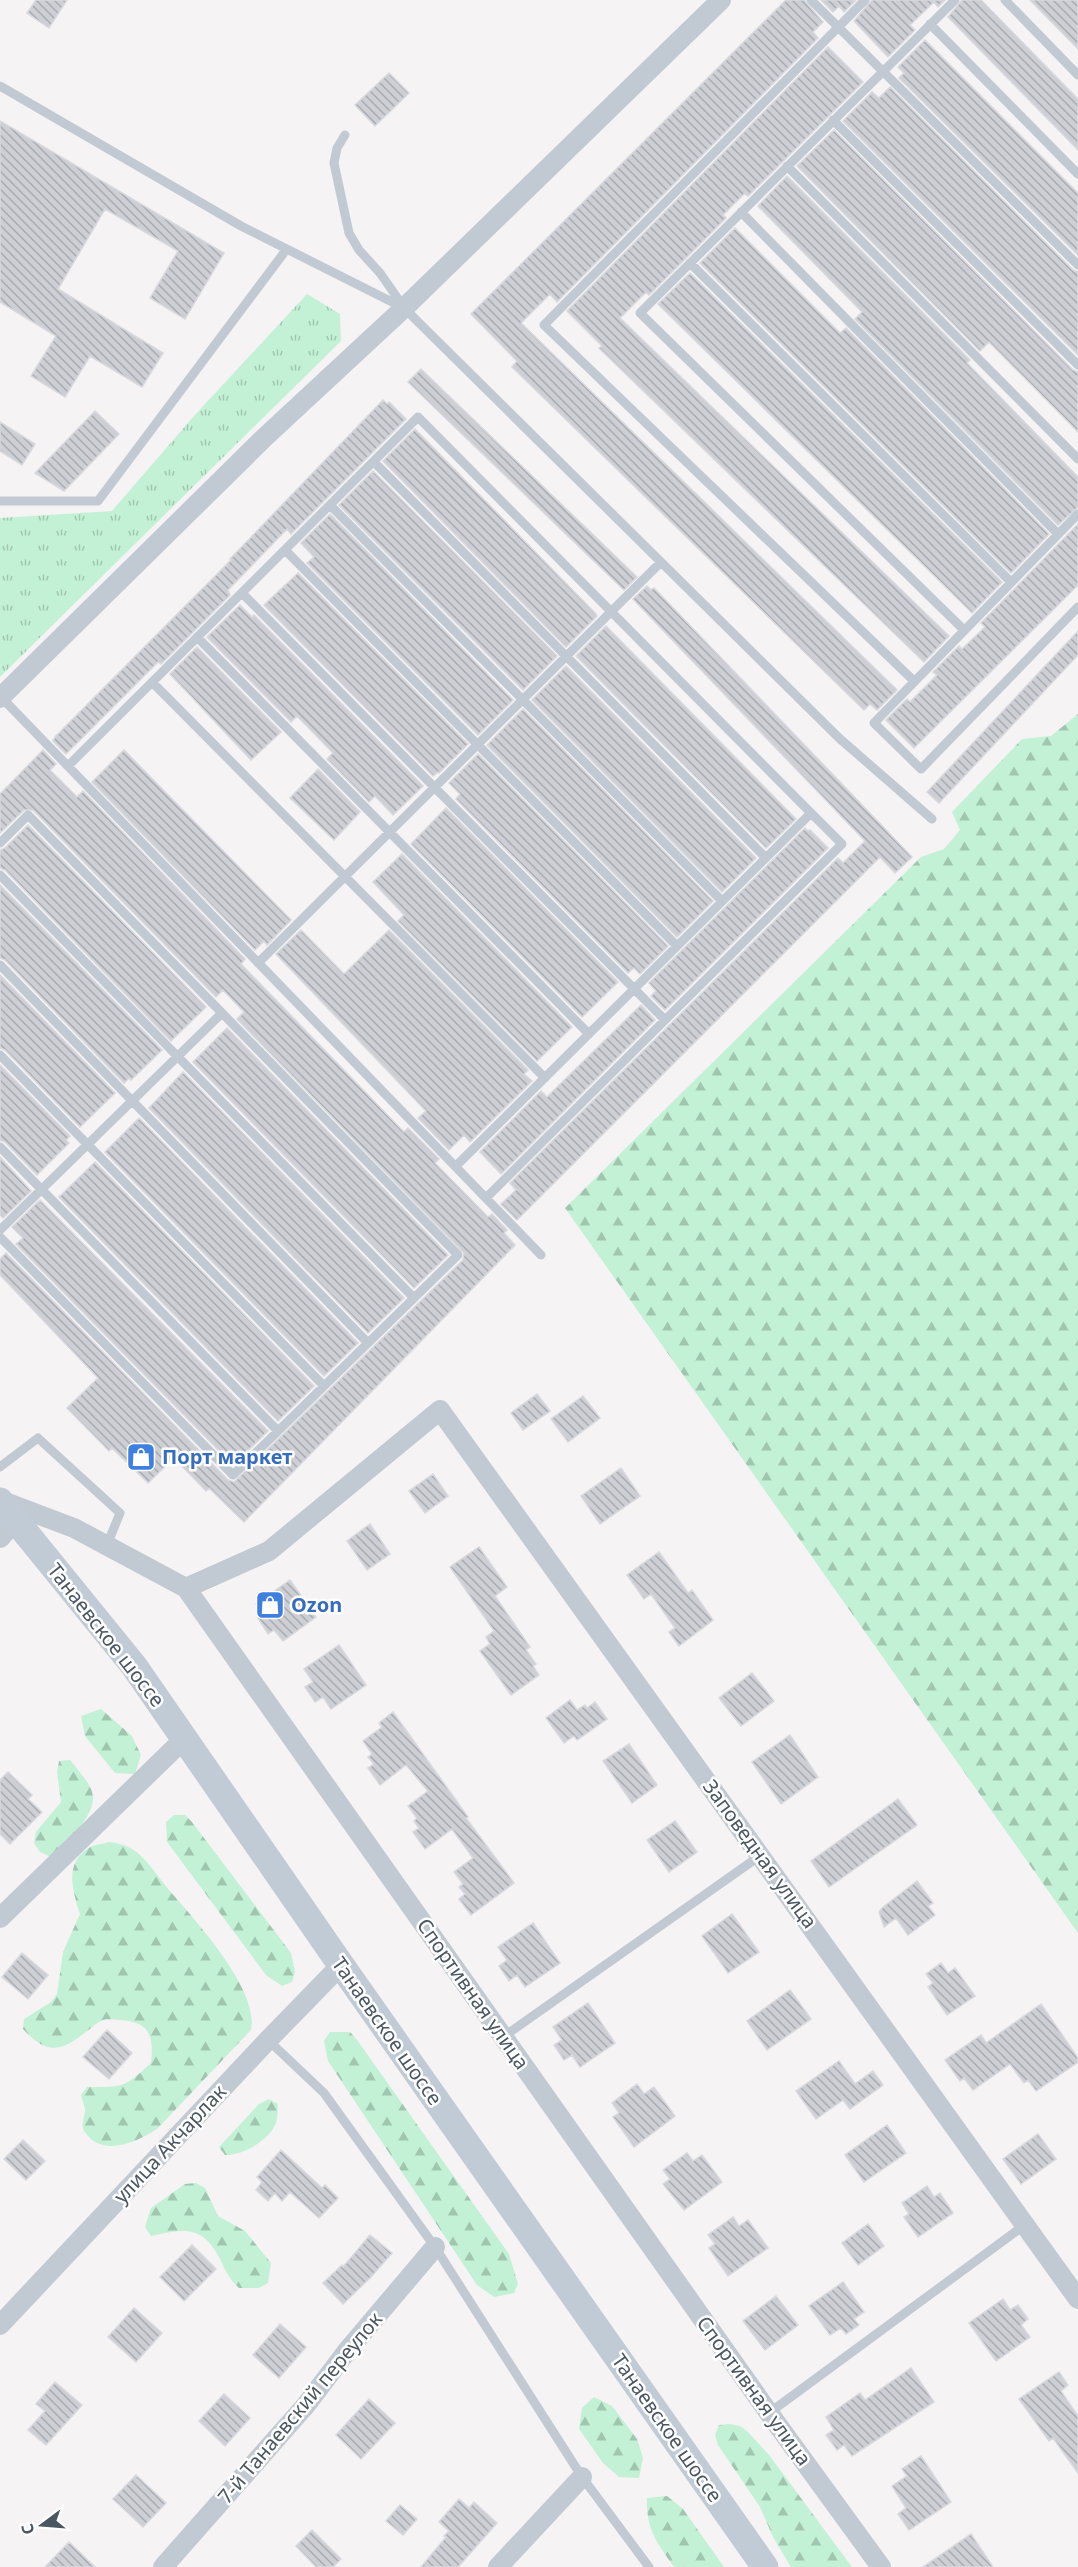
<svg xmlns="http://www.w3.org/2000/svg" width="1078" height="2567" viewBox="0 0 1078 2567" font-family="'Noto Sans',sans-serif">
  <defs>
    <pattern id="grass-tufts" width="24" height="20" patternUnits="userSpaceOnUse" patternTransform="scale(1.5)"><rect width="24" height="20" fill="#c3f1d5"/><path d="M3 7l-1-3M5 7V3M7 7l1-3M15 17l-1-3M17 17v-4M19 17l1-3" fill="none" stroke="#a0c6b0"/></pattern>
    <pattern id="forest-firs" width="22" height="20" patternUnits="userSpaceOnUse" patternTransform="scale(1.5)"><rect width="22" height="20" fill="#c3f1d5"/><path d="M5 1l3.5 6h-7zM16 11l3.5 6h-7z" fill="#a0c6b0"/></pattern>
    <pattern id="building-back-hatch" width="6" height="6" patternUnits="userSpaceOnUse" patternTransform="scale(1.5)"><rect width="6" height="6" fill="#cdcfd5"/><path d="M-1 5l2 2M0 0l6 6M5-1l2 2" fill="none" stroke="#a8abb0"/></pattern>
  </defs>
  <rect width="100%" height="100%" fill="#f5f3f3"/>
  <path fill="url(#grass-tufts)" d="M307,294l33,20 1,27 -341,336v-159l112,-7 81,-94z"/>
  <path fill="url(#forest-firs)" d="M1078,714v1219l-513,-725 356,-351 23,-8 16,-19 -8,-18 70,-73 29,-3z
    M101,1709l31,27 9,19 -6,19 -20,-1 -30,-37 -4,-20z
    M70,1760c25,31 33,37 7,71 -8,11 -14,21 -26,26l-11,-5 -6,-9 2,-11 25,-30 -4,-30 2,-11z
    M174,1815h11l7,7 99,131 4,19 -3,10 -10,4 -16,-11 -99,-133 -1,-20z
    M109,1842c11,1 22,5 30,12 11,10 20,24 30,36 25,29 91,100 82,140l-94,99c-20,13 -55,29 -72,3 -6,-8 1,-16 0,-23 -1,-5 -3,-10 -4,-14l6,-8c37,0 37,1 64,-24 3,-27 -1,-42 -32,-43 -5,0 -13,-2 -18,1 -5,2 -10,7 -15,11 -26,20 -39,23 -63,-3l1,-10 27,-17 6,-8 6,-42 17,-38c-7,-22 -16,-49 7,-65 5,-4 16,-5 22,-7z
    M330,2032h20l7,8 152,214 9,30 -4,9 -20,4 -17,-12 -149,-224 -4,-20z
    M269,2099l9,5c-1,6 0,14 -2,19 -7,18 -33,32 -51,32l-6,-8 40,-43z
    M196,2183l9,5 13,28 27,15 26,32 -3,20 -9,5h-20c-9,-8 -13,-16 -18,-27 -17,-36 -36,-33 -70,-25l-6,-9 6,-19 34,-24z
    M594,2397l18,9 25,33 6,19 -4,20 -20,-1 -16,-14 -24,-34 3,-21z
    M730,2424l10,2 8,6 21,23 83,112h-61l-18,-30 -13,-30 -42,-62 -3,-10 4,-10z
    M667,2496l16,13 41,58h-50c-18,-25 -28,-38 -27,-69z"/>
  <path fill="url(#building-back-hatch)" stroke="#d7d9de" stroke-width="1.5" d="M36,0h31l-18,28 -22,-15z
    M786,0h18l19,22 -10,10 5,6 -261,264 -7,-8 -29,29 376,367 -20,20 -7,-6 -6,6 -352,-343 5,-6 -46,-47z
    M821,0h35l-12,12 -5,-6 -6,6z
    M872,0h73l-7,7 -4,-5 -24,23 5,5 -27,27 -34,-36z
    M962,0h19l97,99v51l-130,-133z
    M1030,0h48v49z
    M925,40l153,153v62l-179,-177 5,-5 -6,-6z
    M828,47l35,35 -115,114 -3,-3 -22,22 3,3 -77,77 -3,-3 -26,26 329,318 -25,26 -325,-314 3,-2 -35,-35z
    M389,73l20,20 -34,33 -20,-21z
    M890,87l183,183 5,2v83l-235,-234 29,-29 7,6z
    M0,121l224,132 -39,66 -35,-21 28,-47 -73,-42 -47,80 105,64 -21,34 -52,-31 -25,41 -34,-21 25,-40 -56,-34z
    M834,130l239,240 5,2v60l-89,-90 -9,9 -183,-185z
    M787,176l183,184 -3,3 111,114v30l-20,18 -203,-206 7,-7 -104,-106z
    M735,228l105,105 6,-5 203,206 -38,39 -311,-310z
    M690,273l312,309 -30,31 -314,-309z
    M421,369l216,208 -13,13 -216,-208z
    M383,400l4,4 2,-2 17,17 -115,115 -4,-5 -59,61 2,5 -69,69 -3,-2 -92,92 -13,-13 2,-4 176,-177 -1,-1z
    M95,411l24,23 -55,57 -29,-18z
    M0,422l35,22 -13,21 -22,-14z
    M415,429l180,184 2,3 -31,31 -183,-186z
    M373,471l184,185 -34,34 -184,-185z
    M330,514l183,186 -35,35 -171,-172 7,-6 -13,-14z
    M1078,524v61l-164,163 -28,-28 21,-21 3,3 27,-27 -4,-3 26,-26 3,3 23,-22 -4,-4z
    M298,573l170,171 -29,29 -1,-1 -5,4 -169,-171z
    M647,586l4,4 3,-2 258,269 -17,16 -15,-16 -363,363 -16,-16 15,-14 -6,-7 328,-325 5,5 22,-22 -232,-242z
    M240,605l12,12 2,-2 169,171 -30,29 -18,-19 -6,6 -42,-43 6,-6 -36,-37 -6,6 -84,-85z
    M606,626l190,193 -30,29 -190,-192z
    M1078,631v24l-139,148 -12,-11z
    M197,647l84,85 -30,28 -81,-86z
    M566,666l190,192 -34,34 -190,-192z
    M523,709l190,192 -36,36 -190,-192z
    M43,750l13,14 -6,6 27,27 6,-6 162,168 -4,5 163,168 4,-4 31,31 -4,4 53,54 4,-3 15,16 -3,3 11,12 -271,277 -35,-34 -3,3 -32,-33 -26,25 -36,-35 -3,3 -42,-43 31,-30 -98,-103v-16l6,-6 222,227 6,2 229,-222 1,-7 -227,-234 7,-7 -21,-22 -7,7 -183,-187h-9l-24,23v-39z
    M124,750l167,170 -24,25 -3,-4 -9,9 -163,-168z
    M478,754l190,192 -28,28 -6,-6 -6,5 -172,-174 4,-5 -11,-11z
    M318,769l42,43 -26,28 -44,-42z
    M446,808l172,174 -36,35 -171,-173z
    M28,825l178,182 -35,34 -166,-171 -5,-2v-18l5,-2z
    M805,828l3,3 2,-1 18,18 -163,162 -14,-14 5,-5 -7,-8z
    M402,854l170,173 -35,34 -139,-140 6,-6 -31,-33z
    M0,885l162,165 -31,30 -2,-2 -5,5 -119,-123 -5,-2z
    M301,930l43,44 45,-44 139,140 -4,4 8,7 -62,61 -6,-7 -15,15 -31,-32 8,-7 -150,-157z
    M0,975l115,118 -35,34 -75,-77 -5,-2z
    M641,1005l14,15 -154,154 -21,-22 61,-61 6,6z
    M227,1028l221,227 -34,33 -221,-226z
    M0,1065l70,71 -4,4 3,3 -32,32 -32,-33 -5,-2z
    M183,1072l221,226 -36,35 -219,-225z
    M139,1118l219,225 -34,33 -219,-224z
    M0,1157l31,34 -28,27 -3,-3z
    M95,1162l219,224 -36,35 -219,-224z
    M40,1200l228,231 -35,34 -217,-221 7,-6 -11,-11z
    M537,1394l13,17 -27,19 -12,-17z
    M583,1396l17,22 -32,24 -17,-23z
    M621,1468l19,28 -40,28 -19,-28z
    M433,1474l15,22 -23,17 -16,-22z
    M370,1524l20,30 -23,16 -20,-29z
    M479,1547l28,40 -12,9 35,51 -4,3 10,14 -3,2 6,9 -28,20 -31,-44 10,-7 -4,-7 8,-6 -44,-64z
    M659,1552l29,41 4,-3 21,30 -34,26 -10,-14 6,-4 -24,-34 -7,5 -17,-24z
    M290,1580l26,37 -33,24 -9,-11 -6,4 -10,-16 6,-4 -8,-10z
    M339,1645l27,40 -35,24 -8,-12 -8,5 -10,-15 8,-5 -9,-13z
    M752,1673l22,28 -33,25 -22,-28z
    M570,1700l7,10 8,-5 2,3 8,-6 12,17 -30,21 -3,-4 -10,7 -18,-25z
    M393,1712l75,105 -2,1 48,65 -43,32 -12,-16 6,-5 -6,-7 4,-3 -9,-12 19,-14 -21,-29 -27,20 -12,-17 6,-4 -5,-7 3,-3 -9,-12 20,-15 -22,-26 -26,20 -12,-17 6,-4 -6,-7 4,-3 -9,-13 19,-14 -3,-4z
    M790,1735l28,42 -37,27 -29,-42z
    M629,1744l28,41 -25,18 -29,-42z
    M8,1772l24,23 -4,4 14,13 -32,32 -10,-10v-54z
    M898,1799l19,26 -88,62 -18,-26z
    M675,1821l22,31 -28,20 -22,-32z
    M917,1881l16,22 -5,3 7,9 -27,20 -12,-17 -12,9 -5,-15 3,-4z
    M732,1914l27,38 -31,21 -26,-37z
    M533,1923l27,40 -35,24 -8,-12 -8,6 -10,-15 8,-6 -9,-13z
    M22,1953l26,22 -20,24 -26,-22z
    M941,1963l7,10 7,-5 20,28 -28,19 -19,-28 5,-4 -7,-9z
    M790,1990l21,29 -44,31 -20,-29z
    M588,2003l27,40 -35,24 -8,-12 -8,5 -10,-15 8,-5 -9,-13z
    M1041,2004l37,54v4l-42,29 -8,-11 -4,3 -14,-19 -37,26 -9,-12 -4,3 -15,-21 36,-25 5,8z
    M107,2030l25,23 -23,26 -26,-22z
    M839,2061l16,23 18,-13 10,14 -33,24 -7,-9 -27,19 -20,-28z
    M637,2084l7,10 10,-7 21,29 -41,31 -21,-30 6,-4 -7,-10z
    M887,2125l19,28 -42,29 -19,-27z
    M1038,2134l18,25 -35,25 -18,-25z
    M23,2140l22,21 -19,19 -22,-21z
    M281,2150l41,38 3,-3 13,13 -19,20 -29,-26 -8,9 -7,-8 -7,8 -12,-11 6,-8 -5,-5z
    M687,2153l6,8 9,-6 20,27 -38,28 -21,-26 7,-5 -7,-9z
    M927,2186l7,11 6,-4 13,20 -35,24 -14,-20 5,-3 -7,-11z
    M733,2217l6,9 9,-6 20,28 -40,28 -19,-28 6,-4 -7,-9z
    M868,2224l16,22 -26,19 -16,-22z
    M370,2235l22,18 -21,24 -28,27 -20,-21 19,-18 1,2z
    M192,2245l24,24 -32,32 -24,-24z
    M843,2282l21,30 -10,7 5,6 -13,9 -5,-6 -11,7 -21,-29z
    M776,2296l22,29 -33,25 -22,-29z
    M1003,2299l7,11 8,-5 10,14 -7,6 9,12 -34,24 -27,-38z
    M134,2308l28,25 -26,29 -28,-25z
    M280,2324l26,23 -27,31 -26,-23z
    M911,2368l23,34 -82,54 -8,-11 -7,5 -11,-15 8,-5 -8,-13 34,-24 5,7z
    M1059,2372l9,13 -7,6 17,25v57l-25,-35 -4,3 -30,-42z
    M55,2382l27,23 -36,40 -18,-15 17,-19 -9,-7z
    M224,2394l26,24 -25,28 -26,-25z
    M369,2399l26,24 -34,36 -25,-24z
    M921,2456l30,46 -42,28 -11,-16 8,-6 -14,-22 15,-10 -5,-7z
    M136,2475l30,28 -23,24 -30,-28z
    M459,2499l10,9 5,-6 23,21 -39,44h-37l25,-30 -2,-1 5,-5 -10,-9z
    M400,2505l17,14 -14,16 -17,-14z
    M312,2530l29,29 -8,8h-17l-20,-21z
    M971,2534l22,33h-70z
    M69,2542l26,25h-50z"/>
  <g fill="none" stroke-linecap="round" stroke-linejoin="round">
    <path stroke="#c1cad2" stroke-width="9" d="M811,0l267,265
      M865,0l-321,325 370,356
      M955,0l-315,313 324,317
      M1005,0l73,75
      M930,24l148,150
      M0,86l241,140 163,82 435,430 93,81
      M833,120l245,245
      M345,135l-8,13 -3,15 15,70 10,17 21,23 23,33
      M787,166l291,293
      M741,212l317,322
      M690,263l321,319
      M374,462l392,396
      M0,501h98l188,-251
      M330,505l392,396
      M1078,514l-204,209 47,46 157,-162
      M285,550l392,396
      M242,593l423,427
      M197,637l392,397
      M152,682l393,396
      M1,697l540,558
      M68,766l350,-349 393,396 -355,353
      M0,843l28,-28 194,198 -222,217
      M0,875l414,423
      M258,963l403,-401
      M0,965l368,378
      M0,1055l324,331
      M0,1147l278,284
      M486,1198l356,-354 -31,-31
      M0,1237l233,238 225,-220 -236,-242
      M0,1467l38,-29 82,75 -13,32
      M503,2037l258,-182
      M268,2040l56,53 111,154 147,230 67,90
      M769,2413l257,-189"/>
    <path stroke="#c1cad2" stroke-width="20" d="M0,698l265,-261 139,-129 317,-308
      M0,1500l74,28 112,60 583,825 112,154
      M0,1538l16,-18
      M186,1588l83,-37 171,-141 638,889
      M0,1918l184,-179
      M0,2325l268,-285 73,-75
      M163,2567l143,-162 41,-54 88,-104
      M498,2567l84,-90"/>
    <path stroke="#c1cbd6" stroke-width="27" d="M0,1501l134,165 207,299 424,602"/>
  </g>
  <defs>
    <g id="shop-square" transform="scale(1.5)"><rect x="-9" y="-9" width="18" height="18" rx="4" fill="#3f7fe0" stroke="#fff"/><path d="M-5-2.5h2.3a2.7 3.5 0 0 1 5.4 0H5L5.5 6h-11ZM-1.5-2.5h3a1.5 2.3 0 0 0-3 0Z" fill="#fff"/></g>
  </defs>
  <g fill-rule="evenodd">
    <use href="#shop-square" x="141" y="1457"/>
    <use href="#shop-square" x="270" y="1605"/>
  </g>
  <g text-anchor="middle" stroke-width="5" stroke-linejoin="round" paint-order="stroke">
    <g font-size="20" font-weight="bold" fill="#366cbe" stroke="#fff" text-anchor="start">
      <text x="162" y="1464">Порт маркет</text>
      <text x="291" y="1612">Ozon</text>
    </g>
    <g font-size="20" fill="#4a5661" stroke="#fff">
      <text transform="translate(106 1635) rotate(52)" y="7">Танаевское шоссе</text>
      <text transform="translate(760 1854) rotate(54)" y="7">Заповедная улица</text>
      <text transform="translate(473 1994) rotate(55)" y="7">Спортивная улица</text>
      <text transform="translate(387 2031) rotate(55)" y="7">Танаевское шоссе</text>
      <text transform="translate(170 2144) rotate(-47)" y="7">улица Акчарлак</text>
      <text transform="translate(754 2391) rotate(54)" y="7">Спортивная улица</text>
      <text transform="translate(300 2408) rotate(-50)" y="7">7-й Танаевский переулок</text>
      <text transform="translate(667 2428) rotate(55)" y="7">Танаевское шоссе</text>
    </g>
  </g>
  <g transform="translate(42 2525) rotate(254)" stroke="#ffffff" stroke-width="4.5" paint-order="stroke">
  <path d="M0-4.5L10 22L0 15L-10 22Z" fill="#4a5661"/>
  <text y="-9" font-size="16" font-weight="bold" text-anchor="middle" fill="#4a5661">С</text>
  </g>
</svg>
